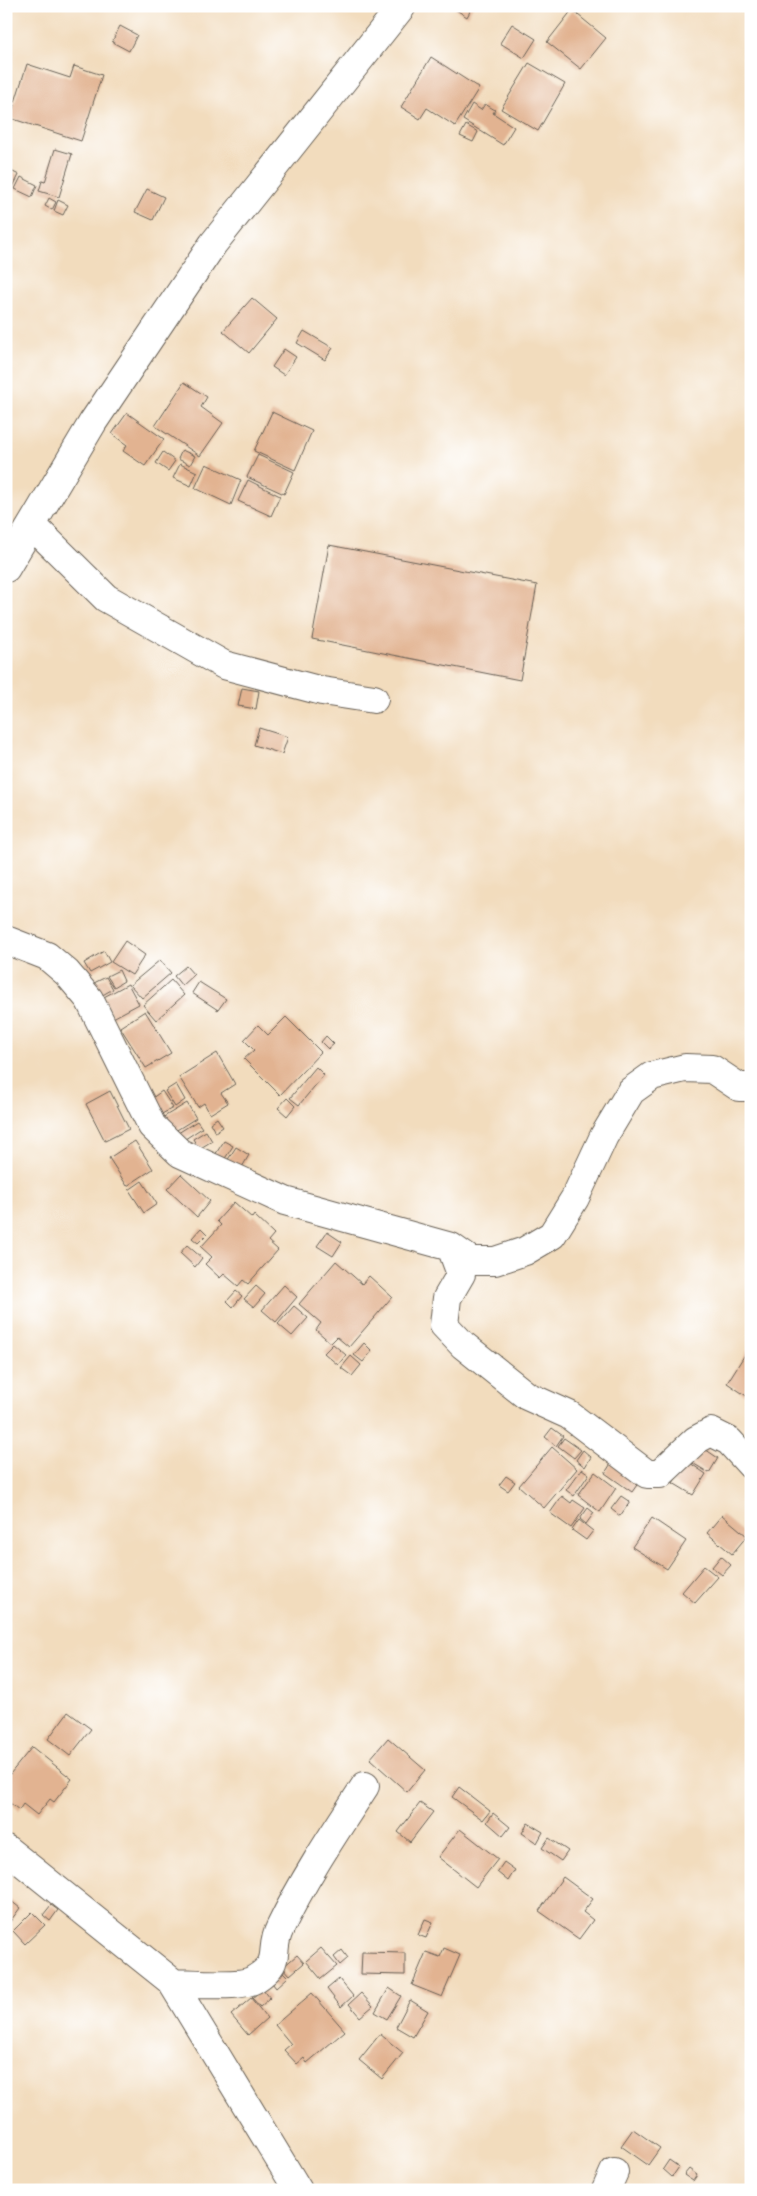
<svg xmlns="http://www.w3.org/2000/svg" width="757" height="2196" viewBox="0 0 757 2196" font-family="'Gochi Hand',sans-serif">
  <rect width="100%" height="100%" fill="#fff"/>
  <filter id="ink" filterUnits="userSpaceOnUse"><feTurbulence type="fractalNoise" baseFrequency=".02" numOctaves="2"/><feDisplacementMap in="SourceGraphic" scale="10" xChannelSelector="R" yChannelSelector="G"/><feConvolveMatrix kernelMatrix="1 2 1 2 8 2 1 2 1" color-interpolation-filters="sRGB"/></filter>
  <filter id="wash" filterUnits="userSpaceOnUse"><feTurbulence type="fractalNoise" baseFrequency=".0096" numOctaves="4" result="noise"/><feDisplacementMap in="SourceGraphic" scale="20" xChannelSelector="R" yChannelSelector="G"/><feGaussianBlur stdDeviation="1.12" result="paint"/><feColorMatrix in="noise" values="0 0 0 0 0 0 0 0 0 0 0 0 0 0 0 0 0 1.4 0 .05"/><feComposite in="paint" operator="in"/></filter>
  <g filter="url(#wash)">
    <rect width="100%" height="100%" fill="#f2dcbd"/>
    <g id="blocks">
      <path fill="#e2b391" d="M457,6h16l-6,11 -12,-8z
        M572,10l34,28 -25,31 -34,-27z
        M512,24l24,15 -12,19 -24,-15z
        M120,26l17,9 -8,16 -17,-9z
        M431,57l48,31 -24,38 -28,-18 -7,11 -19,-12z
        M529,63l36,21 -27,47 -37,-22z
        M27,64l43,14 4,-12 28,9 -21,66 -71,-23z
        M472,104l9,6 4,-6 10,6 -2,3 21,14 -11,18 -40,-25z
        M466,125l12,7 -5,10 -13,-6z
        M55,149l17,5 -13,43 -20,-6 3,-10 3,1z
        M9,170l10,5 -6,12 -7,-3z
        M21,177l16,8 -5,12 -17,-8z
        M147,189l17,8 -11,23 -18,-8z
        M49,198l7,4 -4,8 -7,-4z
        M58,200l10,5 -5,10 -9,-4z
        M252,298l25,21 -28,34 -26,-22z
        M304,331l29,17 -8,12 -28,-17z
        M284,349l12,8 -12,18 -12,-8z
        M184,382l23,15 -6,10 22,16 -23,33 -45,-30z
        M272,412l40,19 -17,39 -41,-19z
        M127,413l37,26 -19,27 -22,-15 4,-6 -15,-11z
        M182,450l13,6 -5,9 -12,-6z
        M163,452l12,9 -7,10 -12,-8z
        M258,455l36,17 -10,22 -37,-17z
        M180,464l17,8 -6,14 -18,-8z
        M206,464l35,16 -10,25 -36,-17z
        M248,480l32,16 -9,20 -33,-15z
        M329,545l208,40 -17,95 -208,-41z
        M242,688l17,3 -3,18 -18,-3z
        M259,728l29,9 -6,17 -28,-9z
        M125,941l20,14 -13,20 -21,-13z
        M104,951l6,11 -20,11 -6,-10z
        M160,960l11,13 -29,25 -12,-13z
        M186,966l8,9 -12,11 -8,-10z
        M119,970l5,11 -10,6 -7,-11z
        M106,977l7,12 -14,8 -7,-13z
        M171,980l13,15 -28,25 -13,-15z
        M199,982l27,17 -8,11 -26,-17z
        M128,984l11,20 -26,14 -11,-20z
        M145,1011l26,42 -25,15 -26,-41z
        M286,1017l35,35 -41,43 -36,-36 10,-9 -10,-10 14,-15 10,10z
        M326,1036l8,8 -6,5 -7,-7z
        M217,1053l18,31 -14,9 7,10 -18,11 -6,-11 -6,4 -19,-30z
        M316,1067l8,8 -25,30 -9,-7z
        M176,1084l9,16 -10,7 -10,-16z
        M110,1091l19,38 -24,12 -19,-37z
        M162,1091l11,17 -15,8 -10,-15z
        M287,1098l8,8 -8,10 -9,-8z
        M187,1103l9,15 -24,15 -10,-15z
        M217,1118l6,9 -8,5 -5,-9z
        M197,1121l5,7 -23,15 -4,-8z
        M206,1131l6,10 -13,8 -6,-10z
        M135,1141l18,28 -26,17 -18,-28z
        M224,1141l9,5 -9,14 -9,-5z
        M236,1147l13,8 -8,14 -14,-8z
        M181,1174l29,27 -13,16 -30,-28z
        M142,1181l15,23 -13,9 -15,-23z
        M234,1202l18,16 2,-3 20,19 -6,7 10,9 -30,34 -5,-4 -5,6 -14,-12 -4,4 -15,-14 7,-7 -11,-10 20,-22 -4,-4z
        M201,1228l6,6 -9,9 -6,-5z
        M327,1232l15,10 -9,14 -16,-10z
        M187,1245l15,13 -7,9 -15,-14z
        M336,1261l26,23 7,-8 23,21 -43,50 -12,-10 -6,6 -15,-13 5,-7 -22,-19z
        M284,1285l13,12 -21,25 -14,-12z
        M256,1286l9,8 -11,13 -10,-8z
        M236,1291l6,5 -9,11 -6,-6z
        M294,1306l14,12 -16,18 -14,-12z
        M364,1343l8,8 -9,11 -9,-7z
        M333,1344l13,11 -8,10 -14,-12z
        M751,1345v54l-24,-16z
        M351,1356l10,9 -9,11 -11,-8z
        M552,1428l11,8 -7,10 -11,-9z
        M564,1438l17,12 -7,8 -16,-12z
        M696,1443l22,15 -9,15 -23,-14z
        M552,1447l25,22 -33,39 -25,-22z
        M583,1450l8,7 -6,10 -9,-7z
        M687,1461l19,13 -13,21 -20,-12z
        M612,1462l27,20 -7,10 -27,-19z
        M582,1469l7,5 -15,22 -8,-6z
        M595,1472l21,16 -16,24 -22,-17z
        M506,1476l9,6 -7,9 -9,-6z
        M562,1496l9,7 2,-3 12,8 -14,20 -21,-15z
        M621,1496l9,6 -10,14 -9,-7z
        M588,1508l6,5 -8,11 -6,-5z
        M722,1515l25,21 -15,18 -25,-21z
        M652,1518l34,23 -19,28 -35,-22z
        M579,1520l14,11 -7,9 -14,-10z
        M721,1556l10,9 -9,10 -10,-8z
        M704,1566l14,11 -23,26 -13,-11z
        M68,1712l23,17 -21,27 -22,-17z
        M388,1738l37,32 -18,22 -37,-33z
        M32,1747l40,32 -18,23 -4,-3 -13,16 -14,-11 -4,6 -13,-10v-21z
        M459,1787l31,24 -7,9 -31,-23z
        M420,1803l13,9 -23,30 -12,-10z
        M493,1813l17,14 -7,9 -16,-14z
        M528,1823l15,9 -6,11 -15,-10z
        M460,1829l38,30 -22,28 -38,-30z
        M549,1838l19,13 -7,10 -19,-13z
        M504,1862l11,8 -7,11 -11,-9z
        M563,1877l30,22 -10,13 10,8 -14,19 -40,-28z
        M6,1897l14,11 -14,19z
        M51,1905l7,5 -8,11 -7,-6z
        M32,1912l13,13 -20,19 -12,-13z
        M425,1919l8,3 -7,16 -8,-3z
        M321,1948l16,18 -16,13 -15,-18z
        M444,1948l16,7 -18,42 -30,-12 14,-33 14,5z
        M342,1950l6,8 -8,7 -6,-8z
        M362,1952l43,1v22l-44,-1z
        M297,1955l7,8 -14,12 -7,-8z
        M281,1970l7,7 -12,11 -7,-9z
        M339,1979l14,17 -12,11 -14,-18z
        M389,1988l12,8 -14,23 -12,-7z
        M263,1989l7,9 -10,9 -8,-9z
        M312,1993l33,38 -38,32 -3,-5 -7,6 -13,-14 7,-6 -16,-19z
        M361,1993l12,13 -13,11 -11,-13z
        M251,1998l16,20 -19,17 -17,-20z
        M410,2000l18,11 -15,26 -17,-10z
        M380,2034l23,19 -21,26 -23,-19z
        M633,2129l27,19 -12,17 -27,-19z
        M669,2160l10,7 -7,10 -9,-8z
        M689,2169l8,6 -4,6 -9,-6z"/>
    </g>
  </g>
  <g filter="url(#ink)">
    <use href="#blocks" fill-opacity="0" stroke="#675f54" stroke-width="1"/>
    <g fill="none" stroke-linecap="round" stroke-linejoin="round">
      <g stroke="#675f54" stroke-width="30">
        <path id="minor" d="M32,525l74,73 118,67 98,26 52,8
          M6,568l87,-146 120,-178 189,-238
          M6,940l41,16 20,17 22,26 63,127 28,27 105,48 166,46 20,14h24l30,-10 27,-16 23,-37 29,-62 27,-45 21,-15 33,-8 27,1 27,18h12
          M451,1247l10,27 -14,24 -3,27 19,20 64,51 42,19 78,59h13l36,-34 15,-8 18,9 22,24
          M6,1849l165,132 127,209
          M172,1983c17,0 71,5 83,-4 29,-18 13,-27 25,-51 24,-50 55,-96 85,-142
          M606,2190l8,-18"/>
      </g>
      <use href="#minor" stroke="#fff" stroke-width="28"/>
    </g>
  </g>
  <rect width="757" height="2196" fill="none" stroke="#fff" stroke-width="25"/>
</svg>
